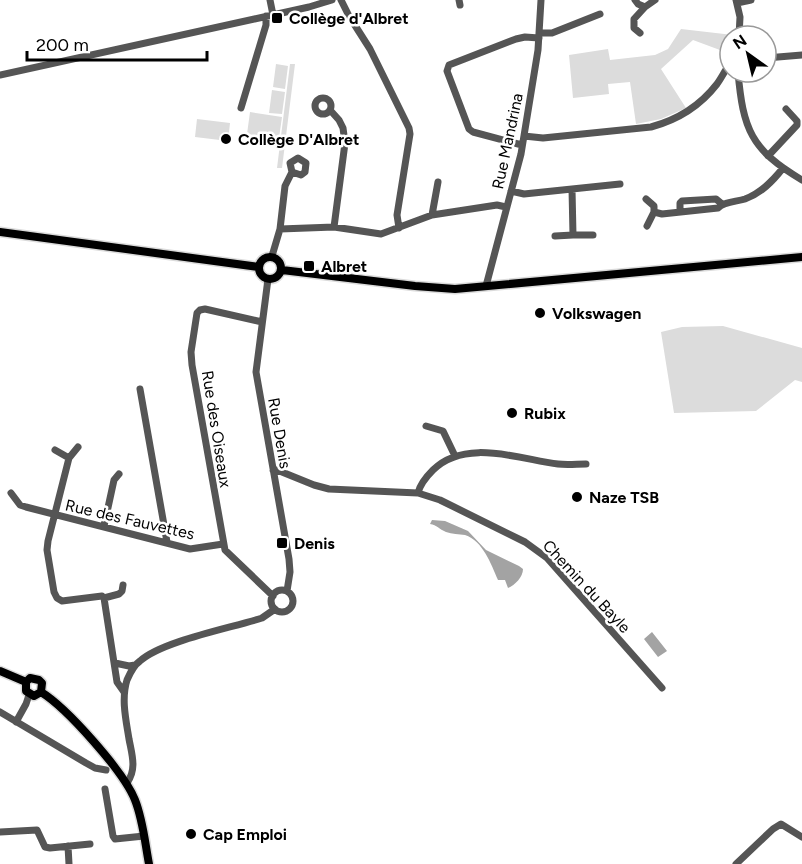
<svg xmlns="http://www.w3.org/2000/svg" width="802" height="864" viewBox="0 0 802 864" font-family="Figtree,sans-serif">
  <rect width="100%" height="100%" fill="#fff"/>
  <path fill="#dcdcdc" d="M681,29l52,6 -3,1 -2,17 -35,-13 -32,29 25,39 -25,11 -25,5 -6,-42 -22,2 1,10 -36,4 -4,-43 39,-6 2,11 45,-5 13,-6z
    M276,64l12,2 -3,23 -12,-2z
    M290,64h5l-13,104h-5z
    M272,90l13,2 -3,22 -13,-1z
    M250,112l32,5 -3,21 -32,-4z
    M197,119l33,4 -2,18 -33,-4z
    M723,326l79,22v34l-7,-2 -39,31 -82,2 -13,-81 21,-5z"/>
  <path fill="#a3a3a3" d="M432,520l13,1 23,10 18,19 33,16 4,3c0,8 -8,16 -15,19l-3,-8h-7c-7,-16 -15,-39 -33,-45 -6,-1 -13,-1 -19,-3 -7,-3 -9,-7 -16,-8z
    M652,632l15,19 -9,6 -14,-18z"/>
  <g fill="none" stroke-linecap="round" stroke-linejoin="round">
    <g stroke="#dbdbdb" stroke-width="11">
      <path id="major" d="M0,232l259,35
        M259 268a11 11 0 1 1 22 0a11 11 0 1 1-22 0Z
        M282,270l133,16 40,3 347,-32
        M0,671l26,11
        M26,682v9l8,5 7,-4
        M26,682l4,-4 9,2 3,3 -1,9
        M41,692c26,16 83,80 94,108 8,20 10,43 14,64"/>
    </g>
    <path stroke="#555" stroke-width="7" d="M270,0l3,15
      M341,0l8,16 21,33 39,79 1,6 -13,81 2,13
      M459,0l1,5
      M635,0l3,4 7,3 10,-7
      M736,0l4,17 -1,19
      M737,3l14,-3
      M539,33h13l48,-19
      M640,33l-6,-5v-9l11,-12
      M766,58l36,-3
      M738,72c5,57 13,78 64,108
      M0,75l309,-68 23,-7
      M315 106a8 8 0 1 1 16 0a8 8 0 1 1-16 0Z
      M241,108l25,-83v-9
      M330,110l9,10 4,8 2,15 -11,84
      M524,136l19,2 108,-11c26,-7 49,-21 66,-43 5,-7 8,-14 13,-20
      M522,145l-49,-13 -4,-3 -22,-58 2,-6 67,-26 9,-2 14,1
      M768,156l29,-31v-4l-11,-12
      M511,191l13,3 96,-10
      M646,199l8,7v6l-7,14
      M654,212l8,2 56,-6c7,-7 18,-6 27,-9 16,-6 27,-17 38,-31
      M680,212v-9l2,-2 34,-2 6,5
      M432,215l6,-33
      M280,229l54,-2 47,7 51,-19 65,-10 9,2
      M573,235h20
      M555,236l18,-1 -1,-46
      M272,256l8,-27 5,-43 7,-14 -2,-9 8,-5 8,5 -1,9 -4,3 -9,-3
      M268,279l-12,93 33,187 1,13 -3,19
      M486,286l35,-132 17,-104 3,-50
      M262,322l-57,-13 -5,1 -3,3 -6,39 1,13 33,185 48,46
      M140,389l27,153
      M426,426l17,5 12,25
      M55,450l14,8 -21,83 -1,9 7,42 3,6 5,3 40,-5 2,2 13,84 7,10
      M69,458l9,-11
      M273,470h4l37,15 15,4 89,4 22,7 85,42 22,16 115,130
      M11,493l9,12 6,2 164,42 33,-5
      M418,493c2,-9 8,-16 15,-23 32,-32 86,-11 125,-6 9,1 19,0 28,0
      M104,526l10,-46 5,-6
      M271 601a11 11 0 1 1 22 0a11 11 0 1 1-22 0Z
      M104,598l15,-4 3,-3 1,-6
      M115,663l14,3 6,-1
      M0,712l86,51 9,5 11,2
      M16,722l10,-18 3,-9
      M127,783c10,-14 5,-28 2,-44 -3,-19 -8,-40 -2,-59 3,-7 7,-15 13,-19 22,-20 91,-33 122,-43l13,-9
      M105,789l8,47 2,3 29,-3
      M0,832l37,-2 8,17 5,1 40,-4
      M68,846l1,18
      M736,864l37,-35 8,-5 21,13"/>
    <use href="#major" stroke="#000" stroke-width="8"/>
  </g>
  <g fill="#000" stroke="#fff" stroke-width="2">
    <rect x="271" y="12" width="12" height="12" rx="3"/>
    <circle cx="226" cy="139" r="6"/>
    <rect x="303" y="260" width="12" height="12" rx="3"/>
    <circle cx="540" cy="313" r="6"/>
    <circle cx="512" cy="413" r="6"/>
    <circle cx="577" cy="497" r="6"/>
    <rect x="276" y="537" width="12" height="12" rx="3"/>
    <circle cx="191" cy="834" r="6"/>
  </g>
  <g text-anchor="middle" stroke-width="5" stroke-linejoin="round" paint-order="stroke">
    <g font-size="16" font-weight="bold" fill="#000" stroke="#fff" text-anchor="start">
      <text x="289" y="24">Collège d'Albret</text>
      <text x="238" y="145">Collège D'Albret</text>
      <text x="321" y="272">Albret</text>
      <text x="552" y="319">Volkswagen</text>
      <text x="524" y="419">Rubix</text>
      <text x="589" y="503">Naze TSB</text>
      <text x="294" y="549">Denis</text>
      <text x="203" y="840">Cap Emploi</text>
    </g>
    <g font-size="16" fill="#000" stroke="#fff">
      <text transform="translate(507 141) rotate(-78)" y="6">Rue Mandrina</text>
      <text transform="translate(217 429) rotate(81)" y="6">Rue des Oiseaux</text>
      <text transform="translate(280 433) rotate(80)" y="6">Rue Denis</text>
      <text transform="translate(130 519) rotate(13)" y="6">Rue des Fauvettes</text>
      <text transform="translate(587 586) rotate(47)" y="6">Chemin du Bayle</text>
    </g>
  </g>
  <g transform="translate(748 54) rotate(326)"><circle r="28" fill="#ffffff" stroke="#999999" stroke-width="1.5"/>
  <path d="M0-4.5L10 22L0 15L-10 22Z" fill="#000000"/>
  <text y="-9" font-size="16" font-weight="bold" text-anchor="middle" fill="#000000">N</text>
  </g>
  <path d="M27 51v9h180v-9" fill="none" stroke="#000000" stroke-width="3"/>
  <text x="36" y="51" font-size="18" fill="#000000" stroke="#ffffff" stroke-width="4.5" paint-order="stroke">200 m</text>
</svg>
